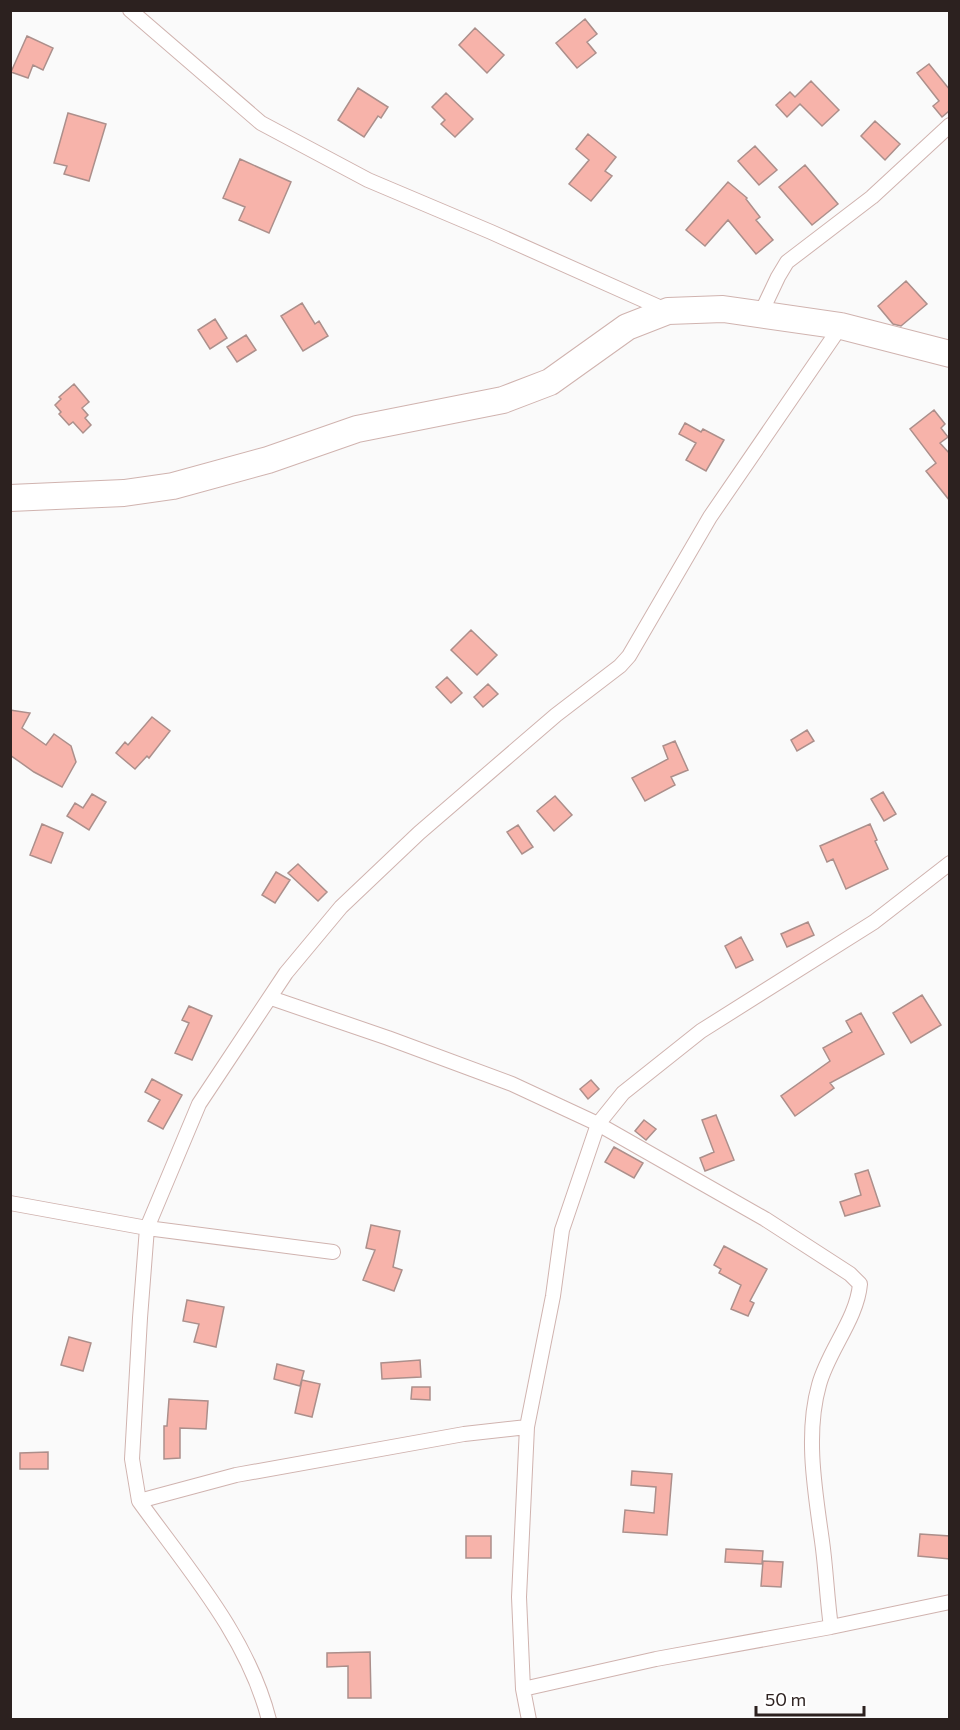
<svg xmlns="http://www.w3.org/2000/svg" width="960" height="1730" viewBox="0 0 960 1730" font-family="Commissioner,sans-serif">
  <rect width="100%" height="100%" fill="#fafafa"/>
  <path fill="#f7b3aa" stroke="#ac8f8b" stroke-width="1.5" d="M585,19l12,15 -10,8 9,11 -19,15 -21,-25z
    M475,28l29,27 -17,18 -28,-28z
    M27,36l26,12 -10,22 -10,-5 -5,13 -17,-6z
    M929,64l21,26v23l-2,-1 -6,5 -9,-11 6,-5 -22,-28z
    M811,81l28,29 -17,16 -22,-22 -13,13 -11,-12 14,-13 5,5z
    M358,88l30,19 -7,11 -3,-2 -14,21 -26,-17z
    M446,93l27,26 -18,18 -14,-13 4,-4 -13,-13z
    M68,113l38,11 -17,57 -25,-7 3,-8 -13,-3z
    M875,121l25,23 -15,16 -24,-24z
    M588,134l28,23 -11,14 7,5 -21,25 -22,-17 20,-24 -13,-11z
    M755,146l22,24 -18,15 -21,-24z
    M240,159l51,23 -22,51 -30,-13 6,-13 -22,-9z
    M805,165l33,39 -26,21 -33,-38z
    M728,182l19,16 -1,1 14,18 -4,3 17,20 -17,14 -28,-34 -23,26 -19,-16z
    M906,281l21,23 -26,22 -8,-2 -15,-18z
    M302,303l13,21 4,-3 9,15 -25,15 -22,-35z
    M215,319l12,19 -17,11 -12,-19z
    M246,335l10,15 -19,12 -10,-15z
    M74,384l15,18 -7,6 6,7 -3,3 6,7 -8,8 -10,-11 -4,3 -10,-11 2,-2 -6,-7 6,-6 -2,-2z
    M934,410l11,14 -4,4 7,9 -8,6 10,11v47l-24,-30 10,-8 -26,-34z
    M685,423l16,9 2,-3 21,11 -18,31 -20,-11 10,-17 -17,-9z
    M471,630l26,25 -20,20 -26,-25z
    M447,677l15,16 -11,10 -15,-16z
    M488,684l10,10 -15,13 -9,-10z
    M10,710l20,3 -8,15 24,17 8,-11 17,12 5,16 -14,25 -28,-15 -24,-17z
    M152,717l18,14 -21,27 -2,-2 -12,13 -19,-16 9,-11 3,3z
    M807,730l7,11 -17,10 -6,-11z
    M675,741l13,29 -17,7 4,8 -30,16 -13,-23 36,-19 -5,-13z
    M883,792l13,22 -12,7 -13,-22z
    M92,794l14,8 -17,28 -22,-14 8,-13 8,5z
    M555,796l17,19 -18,16 -17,-20z
    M42,824l21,9 -12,30 -21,-8z
    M870,824l7,16 -2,1 13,28 -42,20 -13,-30 -6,3 -7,-16z
    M518,825l15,22 -11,7 -15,-22z
    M298,864l29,28 -9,9 -30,-28z
    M276,872l14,8 -15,23 -13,-8z
    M808,922l6,13 -27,12 -6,-13z
    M741,937l12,23 -17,8 -11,-22z
    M922,995l19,30 -30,18 -18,-30z
    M189,1006l23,10 -20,44 -17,-7 14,-30 -7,-3z
    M861,1013l23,41 -54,29 4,5 -39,28 -14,-20 49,-35 -7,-13 29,-16 -6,-11z
    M152,1079l30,16 -19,34 -15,-8 12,-21 -15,-8z
    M591,1080l8,9 -11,10 -8,-10z
    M716,1115l18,45 -29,11 -5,-13 14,-6 -12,-32z
    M644,1120l12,9 -10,11 -11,-9z
    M614,1147l29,16 -9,15 -29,-16z
    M868,1170l12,36 -35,10 -5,-14 21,-7 -6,-21z
    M371,1225l29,6 -7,36 9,3 -8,21 -31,-11 12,-30 -9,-2z
    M724,1246l43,23 -17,32 4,2 -6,13 -17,-7 10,-24 -22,-12 2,-4 -7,-4z
    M187,1300l37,7 -8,40 -22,-5 5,-18 -16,-3z
    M69,1337l22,6 -8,28 -22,-6z
    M420,1360l1,17 -39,2 -1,-16z
    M277,1364l27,7 -4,15 -26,-7z
    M302,1380l18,4 -8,33 -17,-4z
    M412,1387h18v13l-19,-1z
    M169,1399l39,2 -2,28 -26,-1v30l-16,1v-33h3z
    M48,1452v17h-28v-16z
    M632,1471l40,3 -5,61 -44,-3 2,-22 29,3 2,-26 -25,-2z
    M920,1534l30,2v23l-32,-3z
    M466,1536h25v22h-25z
    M726,1549l37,2 -1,13 -37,-2z
    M763,1561l20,1 -2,25 -20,-1z
    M370,1652l1,46h-23v-32l-21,1v-14z"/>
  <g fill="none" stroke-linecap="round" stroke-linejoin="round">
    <g stroke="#d0b3af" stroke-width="16">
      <path id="street" d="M130,10l131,113 107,57 123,52 177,79
        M760,315l18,-38 9,-15 85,-65 78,-72
        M271,998l117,40 124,46 86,40 167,95 85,55 10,10c-3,35 -32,67 -41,101 -14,49 -4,106 3,156 4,28 5,58 9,86
        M10,1203l137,25 186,24
        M527,1427l-63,7 -228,41 -97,26 -7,-42 8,-141 7,-90 52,-124 87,-131 55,-66 78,-74 137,-118 64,-49 9,-10 81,-139 131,-191
        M139,1501c49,68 109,136 130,219
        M523,1689l133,-30 175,-32 119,-25
        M529,1720l-6,-31 -4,-92 8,-170 26,-131 9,-66 36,-106 25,-31 78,-62 173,-109 76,-59"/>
    </g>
    <g stroke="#d0b3af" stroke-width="28">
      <path id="highway" d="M10,498l114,-5 49,-7 95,-26 89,-31 146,-29 47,-18 77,-55 41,-16 55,-2 118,17 109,28"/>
    </g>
    <use href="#street" stroke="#fff" stroke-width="14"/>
    <use href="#highway" stroke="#fff" stroke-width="26"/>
  </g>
  <rect width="960" height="1730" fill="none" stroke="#2c211f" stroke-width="24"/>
  <path d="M756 1706v9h108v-9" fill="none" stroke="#2c211f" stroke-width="3"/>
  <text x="765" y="1706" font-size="18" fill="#2c211f" stroke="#ffffff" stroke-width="4.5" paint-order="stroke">50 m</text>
</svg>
